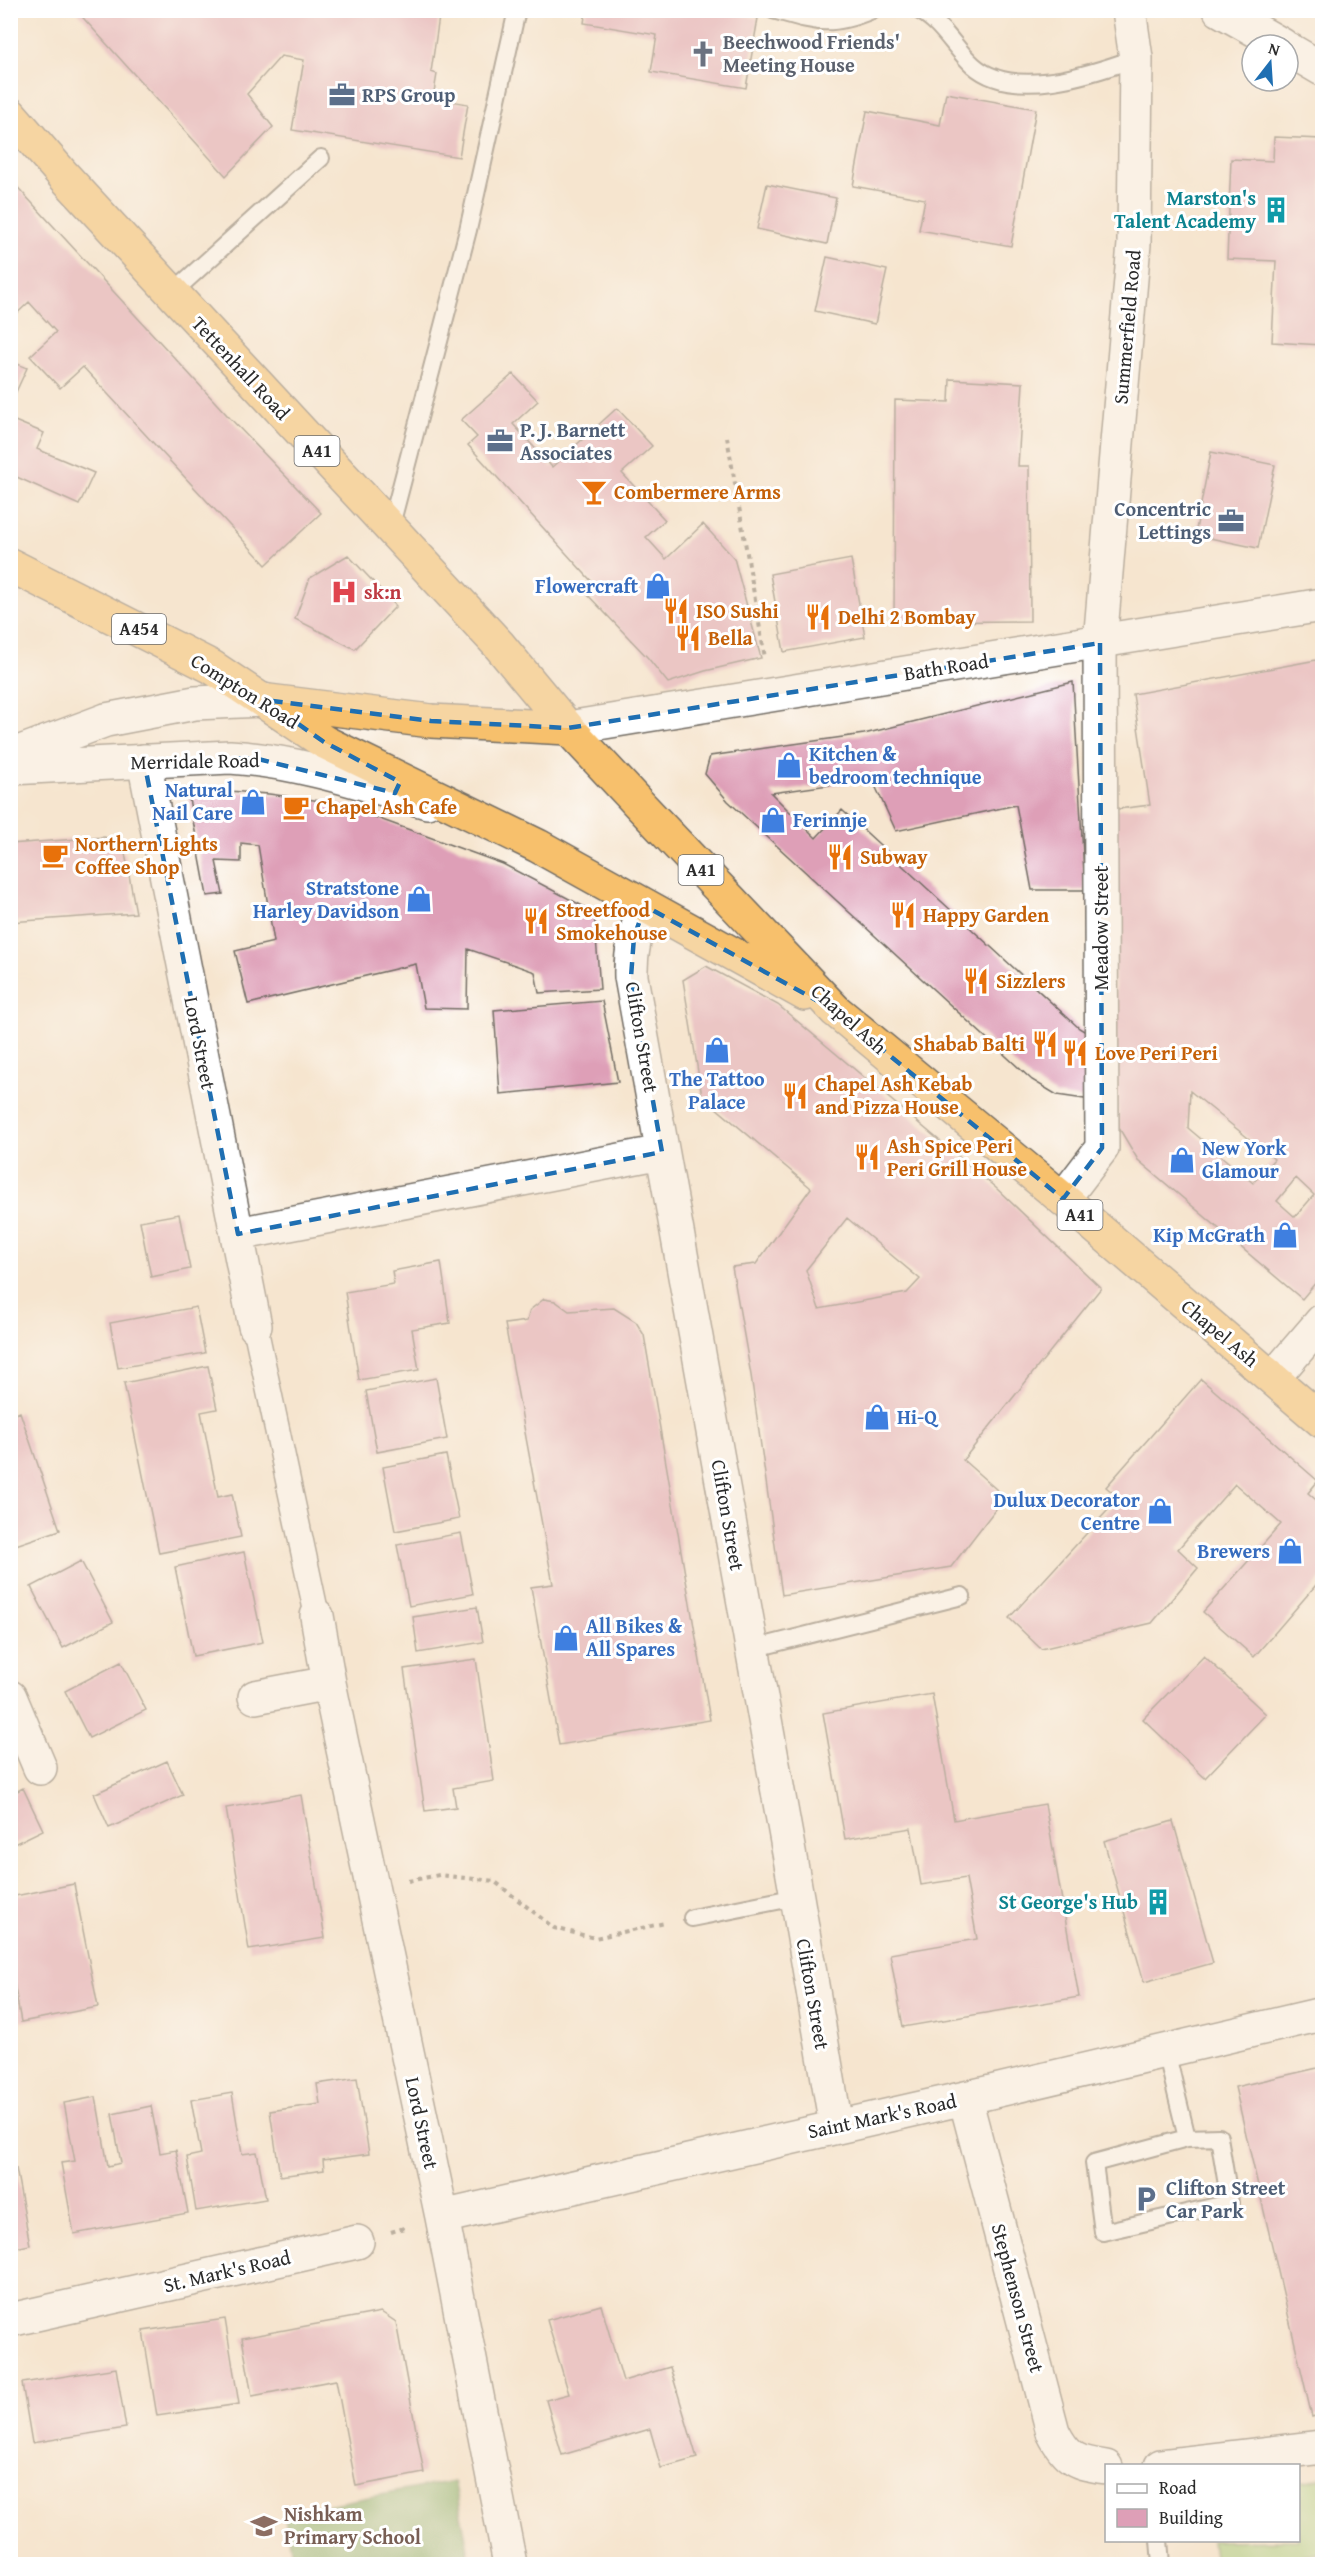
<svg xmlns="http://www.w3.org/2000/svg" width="1333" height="2575" viewBox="0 0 1333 2575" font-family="'Gentium Book Plus',serif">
  <rect width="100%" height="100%" fill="#fff"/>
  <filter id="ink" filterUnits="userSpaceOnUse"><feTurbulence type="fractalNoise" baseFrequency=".0167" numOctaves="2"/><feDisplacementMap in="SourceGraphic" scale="12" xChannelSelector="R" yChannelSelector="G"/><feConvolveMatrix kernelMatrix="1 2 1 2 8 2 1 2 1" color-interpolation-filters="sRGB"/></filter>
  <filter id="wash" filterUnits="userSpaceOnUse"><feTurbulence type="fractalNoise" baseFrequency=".008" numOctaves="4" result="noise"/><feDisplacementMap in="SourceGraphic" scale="24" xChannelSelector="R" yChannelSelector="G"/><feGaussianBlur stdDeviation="1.35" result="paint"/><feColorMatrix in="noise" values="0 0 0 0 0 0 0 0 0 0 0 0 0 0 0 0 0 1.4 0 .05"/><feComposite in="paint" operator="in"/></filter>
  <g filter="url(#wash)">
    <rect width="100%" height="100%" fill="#f6e5cf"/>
    <path fill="#a3cd7a" stroke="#677c52" stroke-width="1.5" d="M1322,2478v75l-66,11h-41l-3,-23 86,-1 1,-58z"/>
    <path fill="#82b06a" stroke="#566e4a" stroke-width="1.5" d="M454,2481l17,83h-177l-10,-51z"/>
    <g id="blocks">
      <path fill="#de9fb7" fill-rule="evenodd" d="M76,10h364l-9,62 6,2 -4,24 35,6 -9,53 -167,-27 12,-70 -23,-4 -34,38 26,33 -47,49z
        M586,10h129l43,8 -12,70 -95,-16 6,-37 -73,-12z
        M946,93l90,16 -25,137 -92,-16 6,-31 -72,-13 14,-75 73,14z
        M1274,137l48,2v206l-50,-3 4,-81 -49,-2 4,-100 42,2z
        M10,179l217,236 94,98 -55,52 -183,-198 -23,21 -30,-32 26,-24 -27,-30 -19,18z
        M767,184l69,14 -9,46 -70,-15z
        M827,257l60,13 -12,54 -60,-13z
        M10,361l17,7 -17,37z
        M513,374l25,27 -25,23 39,43 65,-59 35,38 -30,27 43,47 -19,17 20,22 37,-35 31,34 27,100 -56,13 -37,12 -20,-25 -63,-66 9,-8 -126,-139 9,-8 -16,-17z
        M950,379l73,4 -5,83h11l1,155 -136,1 1,-222 54,2z
        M10,419l34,14 -7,16 57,24 -15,32 -69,-31z
        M1211,452l64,13 -17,83 -63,-13z
        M348,555l48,51 -41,43 -60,-30 15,-41z
        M851,559l14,78 -81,15 -14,-78z
        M1322,659v616l-20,24 -164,-139 -19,-32 -9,-318 40,-5 -17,-111zM1190,1091l84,68 -21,24 -65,-55zM1296,1178l18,17 -19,22 -18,-16z
        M1073,682l12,208h-53l-16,-85 -120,26 -24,-52 -101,14 45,45 26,-28 237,218 13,8 5,49 -13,14 -27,-4 -25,-15 -304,-279 -23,-27 5,-18 154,-22z
        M187,788l82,6 67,9 167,61 91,48 6,77 -61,4 -4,-21 -67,-23 -1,60 -43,-1 -8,-44 -168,40 -13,-53 39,-9 -16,-97 -17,-2v19l-25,-1 7,33 -16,2z
        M105,837l20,16 11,60 -126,9v-78z
        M706,966l72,39 218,183 105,100 -138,172 42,37 -54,70 -169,28 -31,-220 -19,-108 24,-3 55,-76 -109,-92 -19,-116zM847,1218l73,61 -13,14 -88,16 -13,-39z
        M602,1001l16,81 -118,12 -6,-84z
        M179,1214l11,55 -39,8 -11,-56z
        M441,1262l9,61 -38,6 7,41 -60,10 -14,-88 49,-8 -2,-13z
        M544,1299l11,2 14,10 45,-3 22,14 8,13 66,385 -151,25 -28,-158 22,-3 -48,-260 22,-3 3,-11z
        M196,1307l9,46 -87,15 -8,-45z
        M208,1366l9,43 -16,3 17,85 14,-3 9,43 -82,16 -35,-170z
        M436,1378l11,61 -70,13 -11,-61z
        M1201,1379l117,102 -10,12 14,12v73l-68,79 -51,-45 78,-88 -46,-40 -57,65 20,19 -46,55 -111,26 -32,-31 110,-120 -13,-11z
        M20,1412l40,118 -50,17v-131z
        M446,1455l13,64 -64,12 -12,-64z
        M461,1533l12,61 -64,12 -12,-61z
        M244,1552l19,90 -70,14 -18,-89z
        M81,1561l32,61 -50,26 -32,-61z
        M477,1607l6,35 -65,11 -5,-36z
        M1204,1656l62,58 -61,64 -62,-59z
        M476,1659l18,122 -41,7 3,19 -31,4 -21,-142z
        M121,1662l25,48 -57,28 -24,-47z
        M932,1694l22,126 91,-16 34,193 -176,30 -13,-73 87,-15 -11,-61 -45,7 -10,-57 -66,11 -22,-126z
        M167,1761l16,34 -74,33 -15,-34z
        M23,1788l20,42 -33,16v-51z
        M301,1795l24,143 -76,12 -23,-142z
        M1173,1821l40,142 -69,19 -40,-141z
        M74,1884l24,123 -77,15 -7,-40 -4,1v-86z
        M1322,2067v347l-10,3 -77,-330z
        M357,2078l12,76 -46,6 1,10 -44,6 -10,-65 50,-7 -3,-20z
        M232,2093l10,61 15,-2 9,47 -70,12 -9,-54 14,-3 -10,-54z
        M96,2097l12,69 13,-3 -9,-49 39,-8 9,47 16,-3 12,63 -114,21 -13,-71 14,-2 -11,-58z
        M16,2168l14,77 -20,4v-80z
        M601,2305l22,76 47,-14 27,91 -36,10 -11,-39 -88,26 -16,-55 23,-6 -22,-74z
        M381,2312l15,10 28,151 -68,13 -20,-106 -84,16 -10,-58z
        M225,2319l14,85 -82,12 -14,-85z
        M116,2368l10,60 -94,15 -10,-60z"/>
    </g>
  </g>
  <g filter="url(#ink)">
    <use href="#blocks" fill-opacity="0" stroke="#726c64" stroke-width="1.5"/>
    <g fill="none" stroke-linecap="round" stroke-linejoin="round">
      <g stroke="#726c64" stroke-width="20">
        <path id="service" d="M773,10c43,12 56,18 99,0
          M918,10c24,12 36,38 55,55 40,36 119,9 163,-7
          M172,293l149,-135
          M390,529l78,-299 49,-220
          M752,1649l210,-53
          M692,1918l105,-21
          M1166,2051l21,87
          M1219,2137l11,66 -127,29 -9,-69 93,-25z
          M1159,2540l2,24"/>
      </g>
      <g stroke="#726c64" stroke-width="27">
        <path id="pedestrian" d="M255,1326l62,290"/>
      </g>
      <g stroke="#726c64" stroke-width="36">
        <path id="minor" d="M1220,10l62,35
          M1288,49l34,20
          M144,761l111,565
          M645,906c-9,24 -15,45 -14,71l166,920 39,229
          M1063,1199l39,-51 -2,-505 34,-399 2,-186 -7,-48
          M238,1234l424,-82
          M1273,1378l49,-57
          M317,1616l12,67 113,534 68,347
          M10,1697l30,71
          M255,1697l74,-14
          M965,2098l88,334c14,28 24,31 53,35
          M442,2217l523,-119 357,-84
          M10,2320l347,-78
          M1161,2466l161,-19"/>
      </g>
      <g stroke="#726c64" stroke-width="36">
        <path id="tertiary" d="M568,728l754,-123
          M10,756l96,-36 89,-17 69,-3
          M10,768l220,-11c67,4 132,26 197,45"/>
      </g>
      <g stroke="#726c64" stroke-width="36">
        <path id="trunk" d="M10,114l54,62 435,469 69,83 71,76 197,207 227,188 259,222
          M10,565l202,102 112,75 214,104 267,148
          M269,701l162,20 137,7"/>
      </g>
      <path stroke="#726c64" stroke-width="4" stroke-dasharray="4.5 4.5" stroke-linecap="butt" d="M727,437l38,221
        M408,1881l31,-6 55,6 60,47 41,10 70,-15
        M391,2232l16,-5"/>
      <use href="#service" stroke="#fff" stroke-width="16"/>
      <use href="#pedestrian" stroke="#fff" stroke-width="24"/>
      <use href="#minor" stroke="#fff" stroke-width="33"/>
      <use href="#tertiary" stroke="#fff" stroke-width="33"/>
      <use href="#trunk" stroke="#f7c06c" stroke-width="33"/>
    </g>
  </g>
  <path d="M0 0H1333V2575H0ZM1100,643l2,505 -39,51 -227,-188 -191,-105 -11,31 -3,40 31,175 -424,82 -94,-473 110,-3 141,35 5,-11 -76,-40 -60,-42 167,21 137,7z" fill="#f6e5cf" fill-opacity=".55" fill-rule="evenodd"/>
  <path fill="none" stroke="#1f6fb2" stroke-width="4.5" stroke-dasharray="12 8" stroke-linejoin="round" d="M1100,643l2,505 -39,51 -227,-188 -191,-105 -11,31 -3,40 31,175 -424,82 -94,-473 110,-3 141,35 5,-11 -76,-40 -60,-42 167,21 137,7z"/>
  <defs>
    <g id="church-bare" transform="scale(2.07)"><path d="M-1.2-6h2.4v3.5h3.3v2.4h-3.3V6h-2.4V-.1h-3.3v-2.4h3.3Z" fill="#6b7280" stroke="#fff" stroke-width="2.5" paint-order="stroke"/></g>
    <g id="office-bare" transform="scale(2.07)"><path d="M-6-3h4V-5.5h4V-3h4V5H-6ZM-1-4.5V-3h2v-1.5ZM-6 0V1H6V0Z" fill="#5c6f8a" stroke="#fff" stroke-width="2.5" paint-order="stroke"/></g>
    <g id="building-bare" transform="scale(2.07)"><path d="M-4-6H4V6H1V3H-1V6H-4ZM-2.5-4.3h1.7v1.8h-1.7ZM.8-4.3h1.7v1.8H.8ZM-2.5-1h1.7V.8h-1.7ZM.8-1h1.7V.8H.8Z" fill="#0f9aa8" stroke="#fff" stroke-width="2.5" paint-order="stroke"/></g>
    <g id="bar-bare" transform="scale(2.07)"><path d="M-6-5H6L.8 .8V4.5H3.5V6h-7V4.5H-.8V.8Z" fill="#e8710a" stroke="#fff" stroke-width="2.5" paint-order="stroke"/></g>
    <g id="shop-bare" transform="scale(2.07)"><path d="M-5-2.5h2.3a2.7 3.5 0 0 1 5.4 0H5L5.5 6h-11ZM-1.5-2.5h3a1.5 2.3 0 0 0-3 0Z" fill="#3f7fe0" stroke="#fff" stroke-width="2.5" paint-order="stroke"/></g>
    <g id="hospital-bare" transform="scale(2.07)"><path d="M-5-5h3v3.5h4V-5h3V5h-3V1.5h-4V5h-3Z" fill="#e0444e" stroke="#fff" stroke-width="2.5" paint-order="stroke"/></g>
    <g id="restaurant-bare" transform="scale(2.07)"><path d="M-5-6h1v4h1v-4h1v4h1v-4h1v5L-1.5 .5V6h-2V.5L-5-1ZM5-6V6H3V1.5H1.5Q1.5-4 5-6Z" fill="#e8710a" stroke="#fff" stroke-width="2.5" paint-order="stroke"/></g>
    <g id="cafe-bare" transform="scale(2.07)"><path d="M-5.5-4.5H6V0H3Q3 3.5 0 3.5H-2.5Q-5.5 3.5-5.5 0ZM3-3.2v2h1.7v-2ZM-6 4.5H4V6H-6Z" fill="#e8710a" stroke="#fff" stroke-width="2.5" paint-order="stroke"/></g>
    <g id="parking-bare" transform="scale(2.07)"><path d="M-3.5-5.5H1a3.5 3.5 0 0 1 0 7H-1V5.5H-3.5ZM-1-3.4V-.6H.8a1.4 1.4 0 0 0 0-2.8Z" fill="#5c6f8a" stroke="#fff" stroke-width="2.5" paint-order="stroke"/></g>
    <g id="school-bare" transform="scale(2.07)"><path d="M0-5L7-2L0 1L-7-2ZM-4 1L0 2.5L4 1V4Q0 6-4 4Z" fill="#8d6e63" stroke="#fff" stroke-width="2.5" paint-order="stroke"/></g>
  </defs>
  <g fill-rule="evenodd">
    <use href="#church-bare" x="703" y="54"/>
    <use href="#office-bare" x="342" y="95"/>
    <use href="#building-bare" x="1276" y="210"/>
    <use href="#office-bare" x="500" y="441"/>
    <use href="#bar-bare" x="594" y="492"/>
    <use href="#office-bare" x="1231" y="521"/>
    <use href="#shop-bare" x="658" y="586"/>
    <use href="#hospital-bare" x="344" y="592"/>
    <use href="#restaurant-bare" x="676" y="611"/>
    <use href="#restaurant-bare" x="818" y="617"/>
    <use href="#restaurant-bare" x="688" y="638"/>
    <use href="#shop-bare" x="789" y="765"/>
    <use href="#shop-bare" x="253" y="802"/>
    <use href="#cafe-bare" x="296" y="807"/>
    <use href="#shop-bare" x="773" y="820"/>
    <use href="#cafe-bare" x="55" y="855"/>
    <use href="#restaurant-bare" x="840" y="857"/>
    <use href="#shop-bare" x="419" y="899"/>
    <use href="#restaurant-bare" x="903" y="915"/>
    <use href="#restaurant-bare" x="536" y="921"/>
    <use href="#restaurant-bare" x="976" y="981"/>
    <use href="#restaurant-bare" x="1045" y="1044"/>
    <use href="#shop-bare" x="717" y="1050"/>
    <use href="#restaurant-bare" x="1075" y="1053"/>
    <use href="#restaurant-bare" x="795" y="1096"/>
    <use href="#restaurant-bare" x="867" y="1157"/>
    <use href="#shop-bare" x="1182" y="1160"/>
    <use href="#shop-bare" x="1285" y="1235"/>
    <use href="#shop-bare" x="877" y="1417"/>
    <use href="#shop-bare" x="1160" y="1511"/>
    <use href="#shop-bare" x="1290" y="1551"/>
    <use href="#shop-bare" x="566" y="1638"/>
    <use href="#building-bare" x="1158" y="1902"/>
    <use href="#parking-bare" x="1146" y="2199"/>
    <use href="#school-bare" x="264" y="2526"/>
  </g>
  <g text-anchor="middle" stroke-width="6" stroke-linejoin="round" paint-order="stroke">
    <g fill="#fff" stroke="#6b6b6b" stroke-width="1.5">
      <rect x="294.5" y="436" width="45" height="30" rx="4.5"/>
      <rect x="112" y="614" width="54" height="30" rx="4.5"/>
      <rect x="678.5" y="855" width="45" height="30" rx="4.5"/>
      <rect x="1057.5" y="1200" width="45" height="30" rx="4.5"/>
    </g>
    <g font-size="18" font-weight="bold" fill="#2b2b2b">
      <text x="317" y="457">A41</text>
      <text x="139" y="635">A454</text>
      <text x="701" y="876">A41</text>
      <text x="1080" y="1221">A41</text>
    </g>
    <g font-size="20" font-weight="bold" fill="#5b616d" stroke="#fff" text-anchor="start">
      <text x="723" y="49">Beechwood Friends'<tspan x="723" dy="23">Meeting House</tspan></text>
    </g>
    <g font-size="20" font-weight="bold" fill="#4e5e75" stroke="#fff" text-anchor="start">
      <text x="362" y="102">RPS Group</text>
      <text x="520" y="437">P. J. Barnett<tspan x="520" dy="23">Associates</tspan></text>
      <text x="1211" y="516" text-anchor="end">Concentric<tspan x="1211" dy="23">Lettings</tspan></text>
      <text x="1166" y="2195">Clifton Street<tspan x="1166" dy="23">Car Park</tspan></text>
    </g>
    <g font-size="20" font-weight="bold" fill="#0d838f" stroke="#fff" text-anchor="end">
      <text x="1256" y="205">Marston's<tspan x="1256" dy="23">Talent Academy</tspan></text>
      <text x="1138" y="1909">St George's Hub</text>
    </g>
    <g font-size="20" fill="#2b2b2b" stroke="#fff">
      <text transform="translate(1127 327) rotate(-85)" y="7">Summerfield Road</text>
      <text transform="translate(241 368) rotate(47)" y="7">Tettenhall Road</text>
      <text transform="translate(946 667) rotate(-9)" y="7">Bath Road</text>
      <text transform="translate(245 691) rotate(32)" y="7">Compton Road</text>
      <text transform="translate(195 761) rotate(-1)" y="7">Merridale Road</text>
      <text transform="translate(1101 928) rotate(-90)" y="7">Meadow Street</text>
      <text transform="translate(849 1019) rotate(42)" y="7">Chapel Ash</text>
      <text transform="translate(642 1037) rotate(80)" y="7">Clifton Street</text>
      <text transform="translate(200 1043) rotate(79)" y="7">Lord Street</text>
      <text transform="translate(1220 1333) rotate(40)" y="7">Chapel Ash</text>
      <text transform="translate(728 1515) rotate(80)" y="7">Clifton Street</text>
      <text transform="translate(813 1994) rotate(80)" y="7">Clifton Street</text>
      <text transform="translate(882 2116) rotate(-12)" y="7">Saint Mark's Road</text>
      <text transform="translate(422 2123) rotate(78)" y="7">Lord Street</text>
      <text transform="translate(227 2271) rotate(-13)" y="7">St. Mark's Road</text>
      <text transform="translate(1018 2298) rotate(75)" y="7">Stephenson Street</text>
    </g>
    <g font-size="20" font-weight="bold" fill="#c56008" stroke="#fff" text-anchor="start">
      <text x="614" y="499">Combermere Arms</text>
      <text x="696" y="618">ISO Sushi</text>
      <text x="838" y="624">Delhi 2 Bombay</text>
      <text x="708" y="645">Bella</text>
      <text x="316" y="814">Chapel Ash Cafe</text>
      <text x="75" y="851">Northern Lights<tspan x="75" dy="23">Coffee Shop</tspan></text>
      <text x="860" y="864">Subway</text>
      <text x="556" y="917">Streetfood<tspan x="556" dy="23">Smokehouse</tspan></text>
      <text x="923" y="922">Happy Garden</text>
      <text x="996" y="988">Sizzlers</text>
      <text x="1025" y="1051" text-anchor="end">Shabab Balti</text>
      <text x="1095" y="1060">Love Peri Peri</text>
      <text x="815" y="1091">Chapel Ash Kebab<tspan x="815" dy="23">and Pizza House</tspan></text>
      <text x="887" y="1153">Ash Spice Peri<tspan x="887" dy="23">Peri Grill House</tspan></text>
    </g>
    <g font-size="20" font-weight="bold" fill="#366cbe" stroke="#fff" text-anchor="end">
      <text x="638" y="593">Flowercraft</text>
      <text x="809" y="761" text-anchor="start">Kitchen &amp;<tspan x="809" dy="23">bedroom technique</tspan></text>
      <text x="233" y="797">Natural<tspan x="233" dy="23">Nail Care</tspan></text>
      <text x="793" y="827" text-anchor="start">Ferinnje</text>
      <text x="399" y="895">Stratstone<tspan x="399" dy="23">Harley Davidson</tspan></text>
      <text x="717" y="1086" text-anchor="middle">The Tattoo<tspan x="717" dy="23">Palace</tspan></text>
      <text x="1202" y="1155" text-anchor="start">New York<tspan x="1202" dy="23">Glamour</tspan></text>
      <text x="1265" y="1242">Kip McGrath</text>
      <text x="897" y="1424" text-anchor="start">Hi-Q</text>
      <text x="1140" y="1507">Dulux Decorator<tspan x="1140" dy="23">Centre</tspan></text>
      <text x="1270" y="1558">Brewers</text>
      <text x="586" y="1633" text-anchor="start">All Bikes &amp;<tspan x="586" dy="23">All Spares</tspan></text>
    </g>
    <g font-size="20" font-weight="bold" fill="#be3a42" stroke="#fff" text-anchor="start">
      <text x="364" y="599">sk:n</text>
    </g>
    <g font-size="20" font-weight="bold" fill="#785e54" stroke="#fff" text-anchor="start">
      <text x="284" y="2521">Nishkam<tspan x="284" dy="23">Primary School</tspan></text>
    </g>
  </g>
  <rect width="1333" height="2575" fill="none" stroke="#fff" stroke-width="36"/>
  <rect x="1105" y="2464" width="195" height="78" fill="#ffffff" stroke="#aaaaaa" stroke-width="1.5"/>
  <rect x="1117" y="2484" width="30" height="9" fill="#ffffff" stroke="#aaaaaa" stroke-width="1.5"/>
  <text x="1159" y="2494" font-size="18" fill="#2b2b2b">Road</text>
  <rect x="1117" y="2509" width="30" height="18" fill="#de9fb7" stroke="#aaaaaa" stroke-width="1.5"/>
  <text x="1159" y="2524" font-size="18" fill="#2b2b2b">Building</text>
  <g transform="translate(1270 63) rotate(17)"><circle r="28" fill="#ffffff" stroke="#aaaaaa" stroke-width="1.5"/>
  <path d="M0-4.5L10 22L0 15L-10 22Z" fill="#1f6fb2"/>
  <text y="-9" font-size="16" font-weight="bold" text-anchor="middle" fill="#2b2b2b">N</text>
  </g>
</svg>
